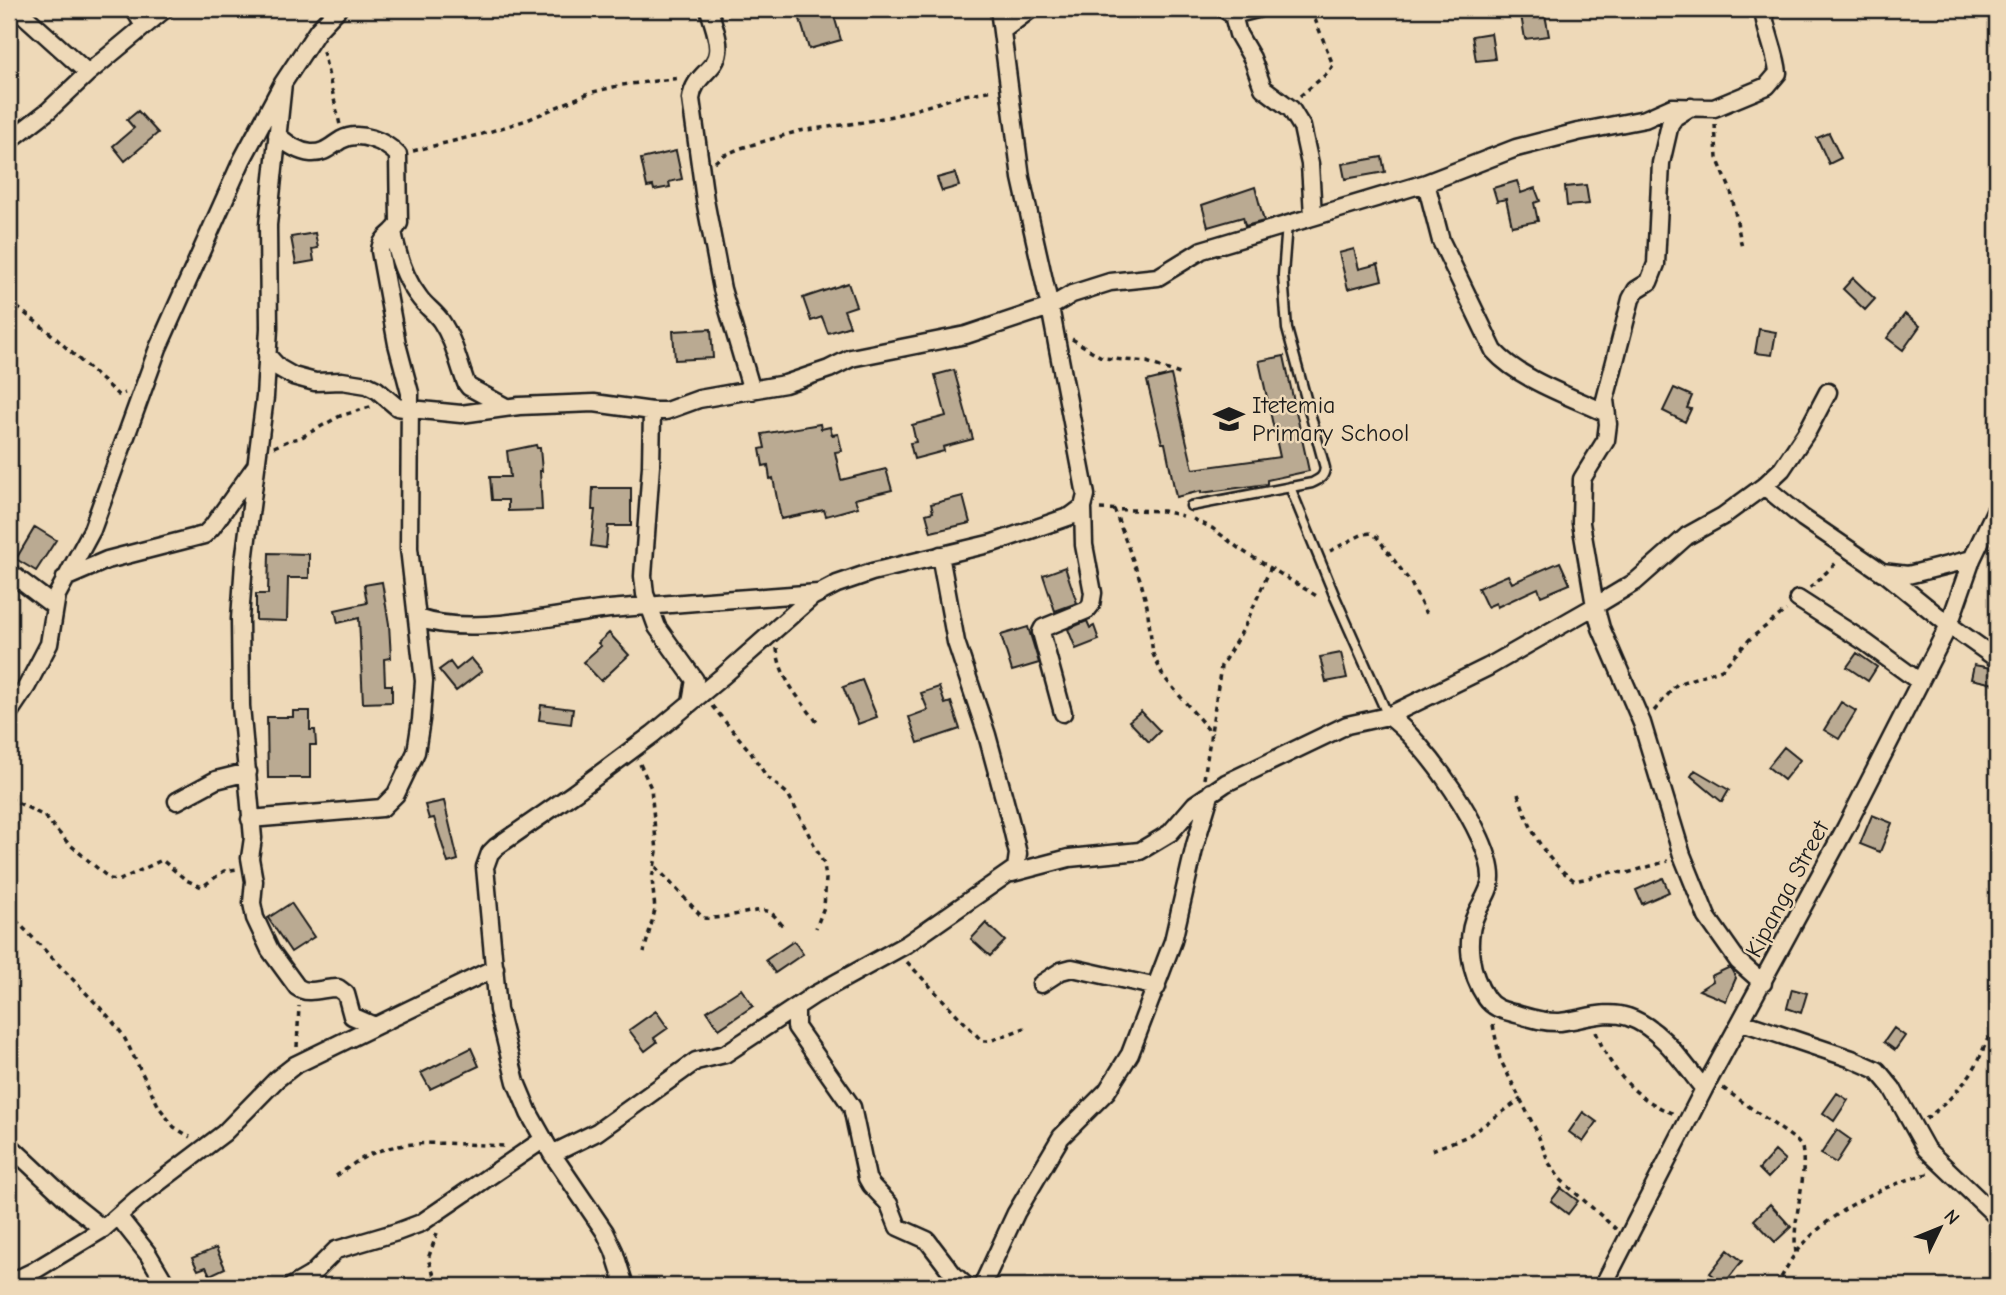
<svg xmlns="http://www.w3.org/2000/svg" width="2006" height="1295" viewBox="0 0 2006 1295" font-family="'Comic Neue',sans-serif">
  <rect width="100%" height="100%" fill="#eed9b8"/>
  <filter id="ink" filterUnits="userSpaceOnUse"><feTurbulence type="fractalNoise" baseFrequency=".0143" numOctaves="2"/><feDisplacementMap in="SourceGraphic" scale="14" xChannelSelector="R" yChannelSelector="G"/><feConvolveMatrix kernelMatrix="1 2 1 2 8 2 1 2 1" color-interpolation-filters="sRGB"/></filter>
  <g filter="url(#ink)">
    <path fill="#baaa92" stroke="#1c1c1c" stroke-width="2" d="M797,9h35l9,31 -32,9z
      M1520,9h24l5,27 -24,3z
      M1491,33l4,26 -19,2 -4,-25z
      M138,111l20,22 -33,28 -12,-15 21,-18 -7,-8z
      M1829,133l12,25 -12,6 -12,-26z
      M676,151l6,28 -13,3 1,5 -16,3 -1,-4 -6,1 -6,-28z
      M1382,157l3,15 -40,7 -3,-15z
      M955,173l4,13 -17,5 -5,-13z
      M1517,181l4,12 14,-5 5,13 -6,2 4,18 -26,5 -6,-27 -9,2 -4,-13z
      M1586,185l3,19 -22,2 -2,-19z
      M1255,187l9,34 -19,5 -2,-9 -35,10 -6,-22z
      M315,233l3,15 -6,1 2,12 -18,3 -5,-27z
      M1354,249l5,20 19,-5 4,16 -34,9 -9,-36z
      M1853,278l22,21 -10,11 -22,-21z
      M848,283l8,23 -12,4 6,16 -22,7 -6,-16 -11,4 -8,-23z
      M1905,314l15,12 -17,24 -16,-12z
      M711,329l2,29 -38,2 -2,-29z
      M1759,329l17,3 -4,23 -17,-2z
      M1284,356l25,115 -42,9v4l-66,9v-2l-25,6 -11,-54h-3l-15,-62 24,-6 22,94 87,-12 -21,-96z
      M954,370l19,69 -30,8 1,4 -30,8 -4,-16 6,-1 -4,-17 34,-9 -11,-41z
      M1674,388l18,8 -5,12 4,1 -6,13 -22,-11z
      M820,424l1,5 9,-2 2,8 6,-1 4,17 -7,1 6,28 45,-11 6,21 -37,9 3,8 -32,9 -2,-6 -43,9 -8,-41 -3,1 -2,-14 -5,1 -3,-17 5,-1 -3,-14z
      M536,445l1,3h3l2,23h-2l2,39 -34,1v-11h-16l-2,-23h20l-3,-26z
      M593,488h38v38h-23l-2,22 -15,-2 4,-36h-3z
      M963,496l7,27 -39,9 -5,-18 7,-2 -2,-8z
      M35,527l21,13 -20,31 -20,-12z
      M269,553l40,1v24h-21l-1,43 -31,-1v-26h12z
      M1560,562l10,22 -29,12 -3,-8 -41,19 -1,-4 -9,4 -9,-19 30,-13 4,8z
      M1065,567l12,36 -22,8 -12,-36z
      M382,582l7,42 2,34 -7,1 1,26h7v17l-29,1 -4,-85 -21,5 -3,-13 32,-7 -3,-18z
      M1087,621l3,7 4,-2 5,14 -23,9 -8,-20z
      M1028,627l11,36 -27,8 -11,-36z
      M609,633l20,22 -28,26 -18,-19 18,-16 -3,-3z
      M1341,653l6,25 -21,4 -6,-25z
      M1857,653l20,14 -9,14 -21,-14z
      M471,658l11,13 -26,20 -17,-21 11,-8 6,8z
      M1974,665l23,4 -3,15 -23,-5z
      M862,680l15,37 -19,7 -15,-37z
      M939,687l6,17 6,-2 9,27 -42,14 -9,-26 19,-7 -7,-17z
      M1841,702l15,9 -17,28 -15,-9z
      M541,705l32,4 -2,15 -32,-4z
      M293,711h17v19h5l1,15h-6v33h-42l-1,-61h26z
      M1141,711l19,20 -11,11 -20,-21z
      M1784,747l16,13 -16,20 -16,-13z
      M1695,770l34,20 -7,12 -31,-26z
      M444,801l14,59 -10,3 -14,-45 -5,1 -4,-14z
      M1872,815l20,8 -12,29 -20,-8z
      M1663,878l6,14 -27,12 -6,-14z
      M291,903l23,34 -23,15 -23,-34z
      M986,923l19,18 -15,15 -19,-17z
      M794,941l9,13 -28,19 -9,-13z
      M1730,967l6,11 -10,23 -27,-11 14,-9 -2,-5z
      M741,989l12,17 -34,23 -12,-18z
      M1792,989l15,4 -6,20 -14,-5z
      M656,1011l12,17 -14,10 3,4 -12,9 -16,-21z
      M1894,1028l11,8 -10,14 -11,-8z
      M471,1048l8,18 -49,23 -9,-16z
      M1837,1093l11,7 -14,21 -11,-8z
      M1583,1112l14,10 -14,20 -14,-10z
      M1837,1130l14,10 -15,23 -15,-9z
      M1775,1151l10,9 -17,18 -9,-9z
      M1561,1188l17,13 -10,13 -17,-13z
      M1770,1204l21,23 -16,15 -21,-22z
      M216,1248l9,20 -15,7 -4,-8 -8,3 -6,-12z
      M1728,1250l14,11 -18,23 -14,-11z"/>
    <g fill="none" stroke-linecap="round" stroke-linejoin="round">
      <g stroke="#1c1c1c" stroke-width="13">
        <path id="service" d="M1290,487l45,110 53,119
          M1191,506l121,-23c8,-4 12,-6 13,-15l-38,-139 -4,-54 4,-51"/>
      </g>
      <g stroke="#1c1c1c" stroke-width="21">
        <path id="minor" d="M17,9l71,64
          M134,9l10,17
          M709,9c3,13 11,30 9,43 -2,19 -24,22 -27,47l14,101 17,89 30,102
          M1224,9l9,6 5,19 14,24 11,30 28,21 11,18 8,37 3,52
          M1233,15l24,-6
          M1003,30l28,-21
          M283,83l-15,142 1,103 -4,69 -21,165 -4,57 1,87 12,132 -3,20 4,23 -2,22 3,15 15,32 27,37c12,9 27,0 41,1l8,6 6,22 23,10
          M1691,107l-16,10 -5,7 -9,39 -5,101 -7,18 -13,8 -5,9 -26,101 3,24 -2,16 -24,39 -1,44 14,83 6,22 41,95 40,132 25,62 31,44 25,22
          M9,141l39,-30 40,-38 77,-64
          M1426,183l15,58 53,110c25,28 78,46 112,62
          M393,231c4,23 11,47 26,66 6,9 16,15 22,24 13,19 17,41 25,62l3,4 37,20
          M267,355l12,13 14,8 22,6 27,-1 25,4 10,5 20,17 14,2 50,5 58,-8 75,-3 58,8h14l33,-12 86,-15 44,-15 22,-11 115,-23 84,-28 22,-13 38,-12 48,-5 44,-27 224,-67 90,-35 62,-16 67,-13 27,-12 42,1 53,-22 11,-13c-2,-22 -13,-42 -15,-64
          M652,411l-1,55 -8,110 2,18 12,33 38,53 -4,22
          M1764,486l39,32 79,54 26,3 64,-16
          M9,572l45,34
          M1886,574l63,51 48,34
          M65,578l42,-18 97,-25 8,-8 43,-60
          M1798,599l67,43 55,40
          M418,618c53,19 135,-3 191,-9 70,-6 139,-11 209,-16
          M9,713l18,-27 22,-42 8,-49 35,-65 66,-182 84,-188 41,-77 35,-53 20,-21
          M1063,713l-22,-81 2,-4 44,-18 4,-5 2,-12 -9,-48 -1,-38
          M1388,716c34,22 104,120 103,162 0,11 -9,24 -14,34 -13,27 -7,62 9,86 7,10 16,12 27,15 14,4 31,10 47,9 22,-2 46,-13 68,-5 33,11 55,46 76,72
          M177,801l39,-21 32,-8
          M250,819l132,-11 14,-14 20,-42 5,-32 3,-39 -15,-133 1,-155 -13,-49 -17,-93c1,-15 14,-16 19,-28l-1,-68c-13,-14 -39,-25 -57,-15 -10,6 -17,14 -30,13 -14,-1 -24,-10 -34,-18
          M1012,873l57,-15 71,-7 30,-18 25,-29 31,-21 121,-58 41,-9 37,-18 63,-31 107,-61 40,-24 52,-46 36,-20 41,-30 18,-17 26,-39 20,-38
          M1041,984l20,-13 11,-3 85,19
          M796,1007v20l56,80 15,71 4,7 18,19 9,23 29,13 26,34 13,12
          M1742,1022l110,37 25,11 15,18 34,61 71,68
          M9,1145l64,60 30,24
          M552,1154l45,-22 99,-71 29,-7 89,-59 93,-51 109,-76 2,-14 -8,-34 -23,-85 -31,-93 -16,-87
          M118,1216l30,38 19,32
          M9,1283l23,-11 71,-43 34,-30 87,-66 53,-54 18,-14 200,-97
          M292,1286l19,-11 25,-25 61,-18 24,-9 123,-84
          M625,1286l-11,-35 -9,-19 -53,-78 -23,-41 -13,-31 -18,-72 -13,-143 5,-14 6,-6 78,-54 79,-59 71,-59 88,-78 25,-13 35,-12 121,-29 78,-27 12,-9 3,-12 -36,-188 -29,-129 -22,-169
          M982,1286l34,-73 45,-76 46,-46 23,-37 43,-113 22,-96 16,-53
          M1603,1286l101,-197 142,-262 103,-202 23,-66 25,-52"/>
      </g>
      <path stroke="#1c1c1c" stroke-width="3.5" stroke-dasharray="5 5" stroke-linecap="butt" d="M323,51l17,74
        M1300,96l29,-24 4,-7 -22,-56
        M1715,124l2,34 14,33 11,57
        M413,151l69,-17 45,-14 62,-27 33,-8 59,-7
        M715,162l7,-6 19,-8 58,-17 65,-9 33,-7 67,-20 30,-5
        M9,301l40,31 69,63 7,-2
        M1072,339l31,19 44,4 35,13
        M274,447l16,-7 10,-2 40,-22 33,-10
        M1100,509l63,2 20,5
        M1114,509l27,73 6,24 6,48 10,22 49,58
        M1193,519l19,9 29,22 79,48
        M1330,551l33,-17 8,-1 6,4 34,46 15,31
        M1810,588l27,-26
        M777,648c2,31 25,53 42,77
        M712,706l37,44 18,27 21,17 36,70 2,15 -2,28 -8,21
        M1654,711l23,-27 45,-15 28,-30 36,-29
        M640,764l11,24 6,64 -5,26 3,32 -11,42
        M1204,779l17,-113 23,-38 27,-61
        M1518,794c13,36 24,64 57,87l38,-9 14,1 41,-12
        M9,798l35,18 24,27 42,36 10,1 42,-20 24,20 16,7 22,-16 14,-2
        M656,867l47,51c18,2 55,-10 64,-7 7,2 12,11 17,16
        M9,913l99,103 15,19 36,72 15,20 16,10
        M907,962l75,79h8l35,-13
        M1493,1025l7,34 36,71 13,33 11,16 56,50
        M1596,1032c14,38 41,69 79,82
        M297,1047l2,-41
        M1723,1088l73,52 6,7c6,35 -11,71 -6,106
        M1926,1119c18,-14 35,-30 47,-49 10,-15 12,-32 24,-45
        M1432,1150l36,-14 53,-37
        M336,1176c11,-7 24,-18 37,-23 40,-16 89,-8 132,-7
        M437,1233l-9,26 10,27
        M1776,1286c7,-10 12,-23 20,-33 33,-42 84,-67 135,-80"/>
      <use href="#service" stroke="#eed9b8" stroke-width="8"/>
      <use href="#minor" stroke="#eed9b8" stroke-width="16"/>
    </g>
  </g>
  <defs>
    <g id="school-bare" transform="scale(2.415)"><path d="M0-5L7-2L0 1L-7-2ZM-4 1L0 2.5L4 1V4Q0 6-4 4Z" fill="#1c1c1c" stroke="#eed9b8" stroke-width="2.5" paint-order="stroke"/></g>
  </defs>
  <g fill-rule="evenodd">
    <use href="#school-bare" x="1229" y="419"/>
  </g>
  <g text-anchor="middle" stroke-width="5" stroke-linejoin="round" paint-order="stroke">
    <g font-size="24" fill="#1c1c1c" stroke="#eed9b8" text-anchor="start">
      <text x="1252" y="413">Itetemia<tspan x="1252" dy="28">Primary School</tspan></text>
    </g>
    <g font-size="24" fill="#1c1c1c" stroke="#eed9b8">
      <text transform="translate(1787 889) rotate(-62)" y="8">Kipanga Street</text>
    </g>
  </g>
  <rect width="2006" height="1295" fill="none" stroke="#eed9b8" stroke-width="35"/>
  <rect x="18" y="18" width="1971" height="1260" fill="none" stroke="#1c1c1c" stroke-width="2.5" filter="url(#ink)"/>
  <g transform="translate(1940 1228) rotate(47)" stroke="#eed9b8" stroke-width="5" paint-order="stroke">
  <path d="M0-5L12 26L0 18L-12 26Z" fill="#1c1c1c"/>
  <text y="-10" font-size="19" font-weight="bold" text-anchor="middle" fill="#1c1c1c">N</text>
  </g>
</svg>
